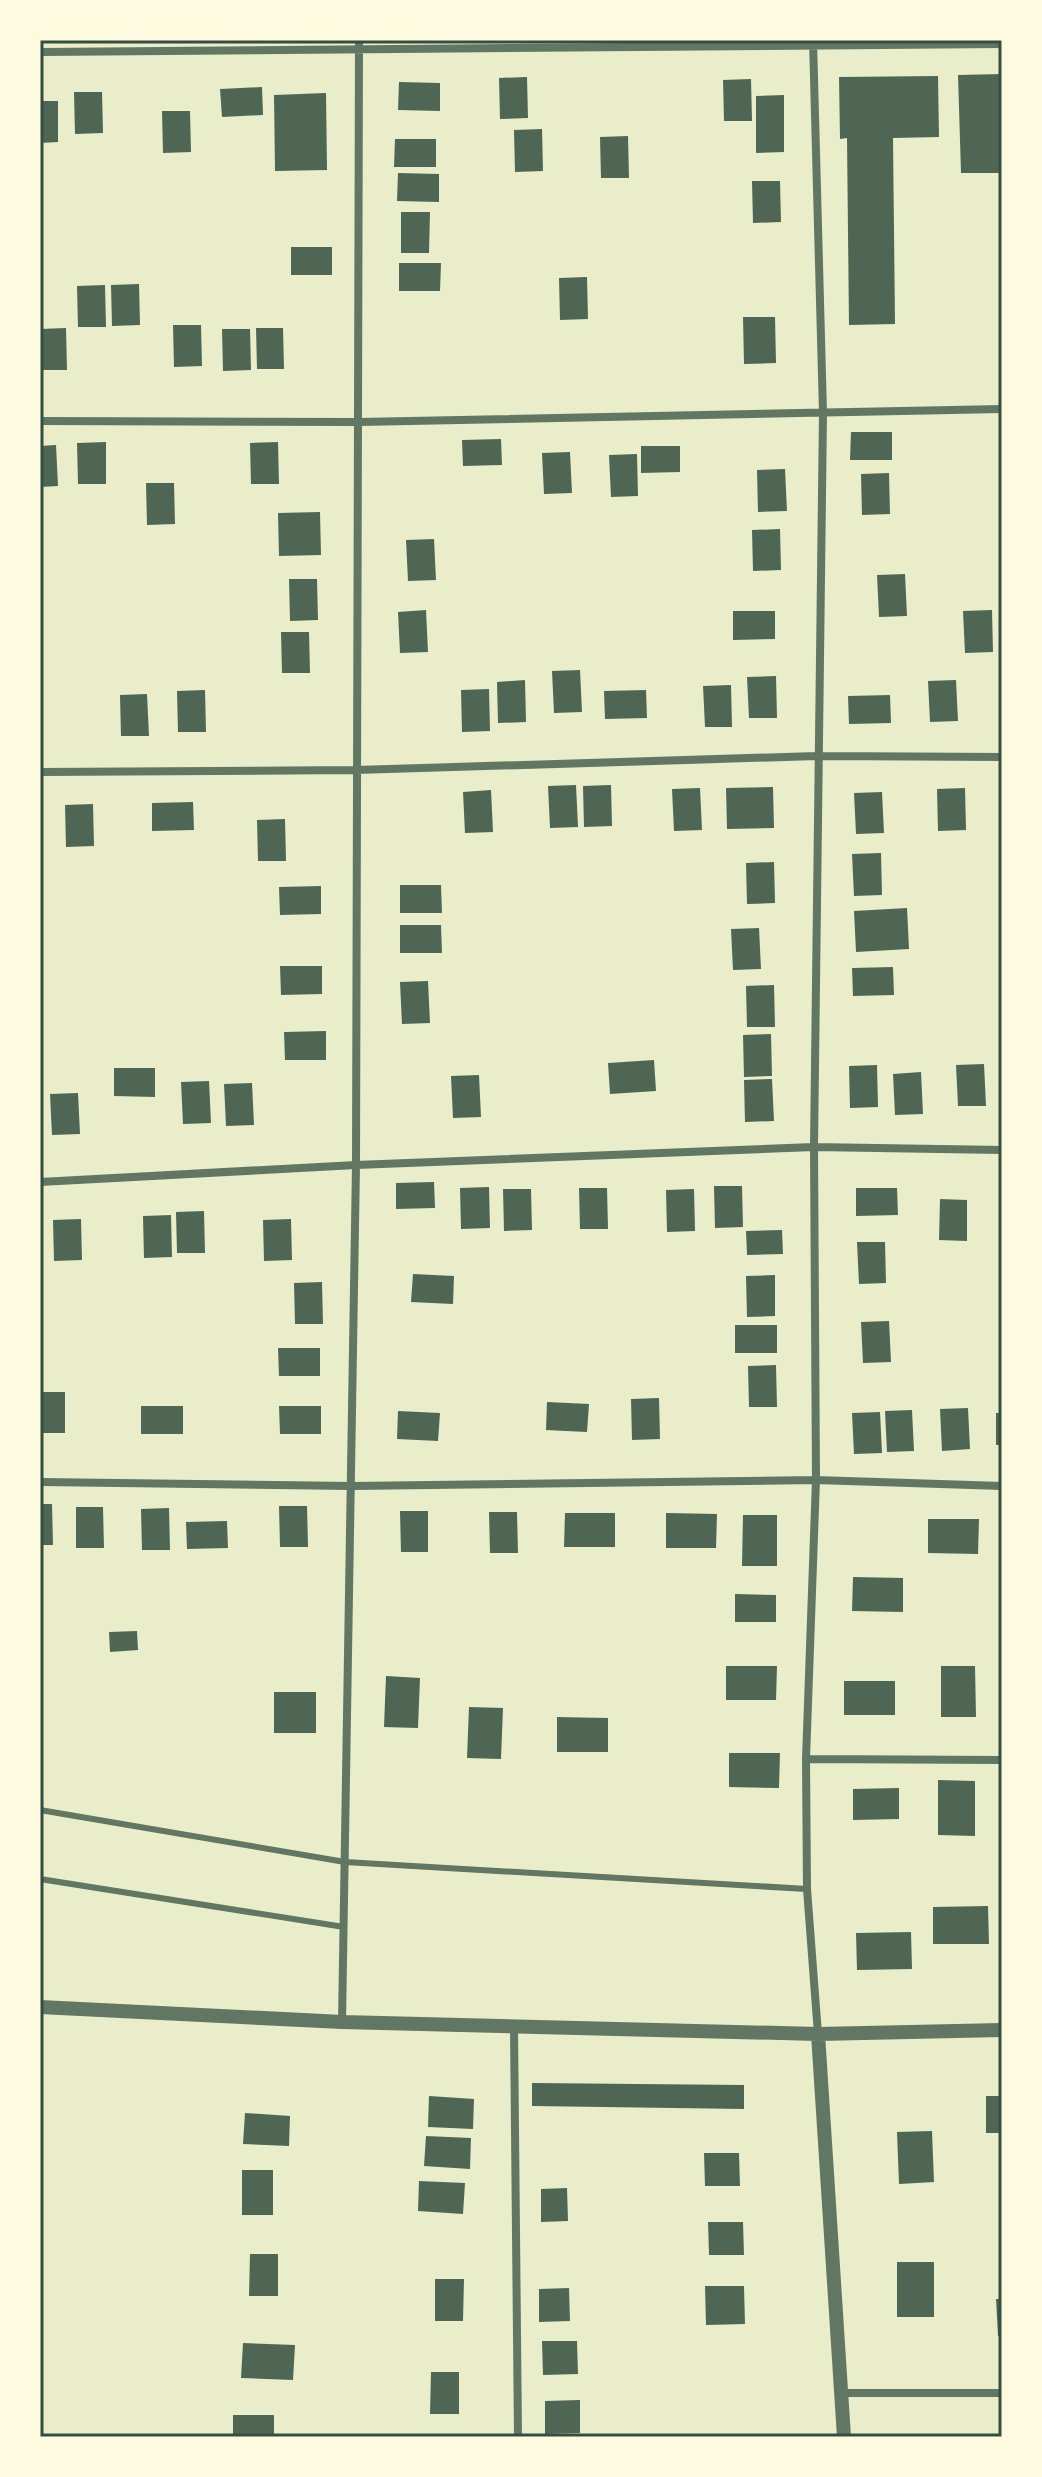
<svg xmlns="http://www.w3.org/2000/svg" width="1042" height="2477" viewBox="0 0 1042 2477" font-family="'Noto Serif',serif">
  <rect width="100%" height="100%" fill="#e9edc9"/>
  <path fill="#4f6655" d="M1002,74v99h-41l-3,-98z
    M938,76l1,61 -46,1 2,186 -46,1 -2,-187 -7,1 -1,-62z
    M527,77l1,41 -28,1 -1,-41z
    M751,79l1,42h-28l-1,-41z
    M399,82l41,1v28l-42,-1z
    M262,87l1,28 -41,2 -2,-28z
    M74,92h28l1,41 -28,1z
    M326,93l1,77 -52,1 -1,-76z
    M784,95v57l-28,1v-57z
    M40,101h18v41l-18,1z
    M162,111h28l1,41 -28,1z
    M542,129l1,42 -28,1 -1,-42z
    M628,136l1,42h-28l-1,-41z
    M395,139h41v28h-42z
    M398,173l41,1v28l-42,-1z
    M752,181h28l1,41 -28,1z
    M401,212h29l-1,41h-28z
    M291,247h41v28h-41z
    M399,263h42l-1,28h-41z
    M587,277l1,42 -28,1 -1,-42z
    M139,284l1,41 -28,1 -1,-41z
    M105,285l1,42h-28l-1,-41z
    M743,317h32l1,46 -32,1z
    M173,325h28l1,41 -28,1z
    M66,328l1,42h-27v-41z
    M256,328h27l1,41h-27z
    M222,329h28l1,41 -28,1z
    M851,432h41v28h-42z
    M501,439l1,26 -39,1 -1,-26z
    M106,442v42h-28l-1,-41z
    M278,442l1,42h-28l-1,-41z
    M56,445l2,41 -18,1v-41z
    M641,446h39v26l-39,1z
    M570,452l2,41 -28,1 -2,-41z
    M637,454l1,42 -27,1 -2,-42z
    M785,469l2,42 -29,1 -1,-42z
    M889,473l1,41 -28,1 -1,-41z
    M146,483h28l1,41 -28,1z
    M320,512l1,43 -42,1 -1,-43z
    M780,529l1,41 -28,1 -1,-41z
    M434,539l2,41 -28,1 -2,-41z
    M905,574l2,42 -28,1 -2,-42z
    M289,579h28l1,41 -28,1z
    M426,610l2,42 -28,1 -2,-41z
    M992,610l1,42 -28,1 -2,-42z
    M733,611h42v28l-42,1z
    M281,632h28l1,41h-28z
    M580,670l2,42 -28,1 -2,-42z
    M776,676l1,42h-28l-2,-41z
    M525,680l1,42 -28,1 -1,-41z
    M956,680l2,41 -28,1 -2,-41z
    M731,685l1,42h-27l-2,-41z
    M489,689l1,42 -28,1 -1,-42z
    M205,690l1,42h-28l-1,-41z
    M646,690l1,28 -42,1 -1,-28z
    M147,694l2,42h-28l-1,-41z
    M890,695l1,28 -42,1 -1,-28z
    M576,785l2,42 -28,1 -2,-42z
    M611,785l1,41 -28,1 -1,-41z
    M773,787l1,41 -47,1 -1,-41z
    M700,788l2,42 -28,1 -2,-42z
    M965,788l1,42 -28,1 -1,-42z
    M491,790l2,42 -28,1 -2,-41z
    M882,792l2,41 -28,1 -2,-41z
    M193,802l1,28 -42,1v-28z
    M93,804l1,42 -28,1 -1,-42z
    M285,819l1,42h-28l-1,-41z
    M881,853l1,42 -28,1 -2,-42z
    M774,862l1,41 -28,1 -1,-41z
    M400,885h41l1,28h-42z
    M321,886v28l-41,1 -1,-28z
    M907,908l2,41 -53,3 -2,-41z
    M400,925h41l1,28h-42z
    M759,928l2,41 -28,1 -2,-41z
    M280,966h42v28l-41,1z
    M893,967l1,28 -41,1 -1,-28z
    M428,981l2,42 -28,1 -2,-42z
    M774,985l1,42h-28l-1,-41z
    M326,1031v29h-41l-1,-28z
    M771,1034l1,42 -28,1 -1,-42z
    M654,1060l2,31 -46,3 -2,-31z
    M984,1064l2,42h-28l-2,-41z
    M877,1065l1,42 -28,1 -1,-42z
    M114,1068h41v29l-41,-1z
    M921,1072l2,42 -28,1 -2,-41z
    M479,1075l2,42 -28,1 -2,-42z
    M772,1079l2,42 -29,1 -1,-42z
    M209,1081l2,42 -28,1 -2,-42z
    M252,1083l2,42 -28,1 -2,-42z
    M78,1093l2,41 -28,1 -2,-41z
    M434,1182l1,26 -39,1v-26z
    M714,1186h28l1,41 -28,1z
    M489,1187l1,41 -29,1 -1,-41z
    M579,1188h28l1,41h-28z
    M856,1188h41l1,27 -42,1z
    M503,1189h28l1,41 -28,1z
    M694,1189l1,42 -28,1 -1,-42z
    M940,1199l27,1v41l-28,-1z
    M204,1211l1,42h-28l-1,-41z
    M171,1215l1,42 -28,1 -1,-42z
    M81,1219l1,41 -28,1 -1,-41z
    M291,1219l1,41 -28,1 -1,-41z
    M782,1230l1,24 -36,1 -1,-24z
    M857,1242h28l1,41 -27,1z
    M413,1274l41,2 -1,28 -42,-2z
    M775,1275v41l-28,1 -1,-41z
    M322,1282l1,42h-28l-1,-41z
    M889,1321l2,41 -28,1 -2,-41z
    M735,1325h42v28h-42z
    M278,1348h42v28h-41z
    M776,1365l1,42h-28l-1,-41z
    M40,1392h25v41h-25z
    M659,1398l1,41 -28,1 -1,-41z
    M547,1402l42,2 -2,28 -41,-2z
    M141,1406h42v28h-42z
    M279,1406h42v28h-41z
    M968,1408l2,41 -28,2 -2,-42z
    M912,1410l2,41 -27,1 -2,-41z
    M398,1411l42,2 -2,28 -41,-2z
    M880,1412l2,41 -28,1 -2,-41z
    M996,1413h6v32h-6z
    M40,1504h12l1,41h-13z
    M279,1506h28l1,41h-28z
    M76,1507h27l1,41h-28z
    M169,1508l1,42h-28l-1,-41z
    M400,1511h28v41h-27z
    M489,1512h28l1,41h-28z
    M565,1513h50v34h-51z
    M666,1513l51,1 -1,34h-50z
    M743,1515h34v51h-35z
    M928,1519h51l-1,35 -50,-1z
    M227,1521l1,27 -41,1 -1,-27z
    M853,1577l50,1v34l-51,-1z
    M735,1594l41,1v27h-41z
    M137,1631l1,19 -28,2 -1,-20z
    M726,1666h51l-1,34h-50z
    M941,1666h34l1,51h-35z
    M386,1676l34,2 -2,50 -34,-1z
    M844,1681h51v34h-51z
    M274,1692h42v41h-42z
    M469,1707l34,1 -2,51 -34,-1z
    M557,1717l51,1v34h-51z
    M729,1753h51l-1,35 -50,-1z
    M938,1780l37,1v55l-37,-1z
    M899,1788v31l-46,1v-31z
    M988,1906l1,38h-56v-37z
    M911,1932l1,37 -55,1 -1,-37z
    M532,2083l212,2v24l-212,-3z
    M429,2096l45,3 -1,30 -45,-2z
    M986,2096h16v37h-16z
    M245,2113l45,3 -1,30 -46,-2z
    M932,2131l2,51 -35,2 -2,-52z
    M426,2136l45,2 -1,31 -46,-3z
    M704,2153h35l1,33h-35z
    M242,2170h31v45h-31z
    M419,2181l46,2 -2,31 -45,-3z
    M567,2188l1,33 -27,1v-33z
    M708,2222h35l1,33h-35z
    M250,2254h28v42h-29z
    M897,2262h37v55h-37z
    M435,2279h29l-1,42h-28z
    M705,2286h39l1,38 -39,1z
    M569,2288l1,33 -31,1v-33z
    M996,2299h6v37h-4z
    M542,2341h35l1,33 -35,1z
    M243,2343l52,2 -2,35 -52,-2z
    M431,2372h28v42h-29z
    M580,2400v33l-35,1v-33z
    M233,2415h41v22h-41z"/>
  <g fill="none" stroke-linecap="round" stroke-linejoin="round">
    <path stroke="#617663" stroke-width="6" d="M40,1810l305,52 462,27
      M40,1879l304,48"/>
    <path stroke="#617663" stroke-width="8" d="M813,40l10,373 -9,734 2,333 -10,279 1,130 11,145
      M40,52l962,-8
      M40,421l319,1 643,-13
      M40,772l316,-2 461,-14 185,1
      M40,1182l316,-17 458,-18 188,3
      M40,1482l312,4 464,-6 186,6
      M806,1759l196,1
      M342,2022l14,-857 3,-1125
      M514,2027l4,410
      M841,2393h161"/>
    <path stroke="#617663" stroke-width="14" d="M40,2007l302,15 476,12 184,-4
      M818,2034l26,403"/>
  </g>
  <rect width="1042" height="2477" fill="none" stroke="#fefae0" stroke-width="84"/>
  <rect x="42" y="42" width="958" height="2393" fill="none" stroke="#344e41" stroke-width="3"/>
</svg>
